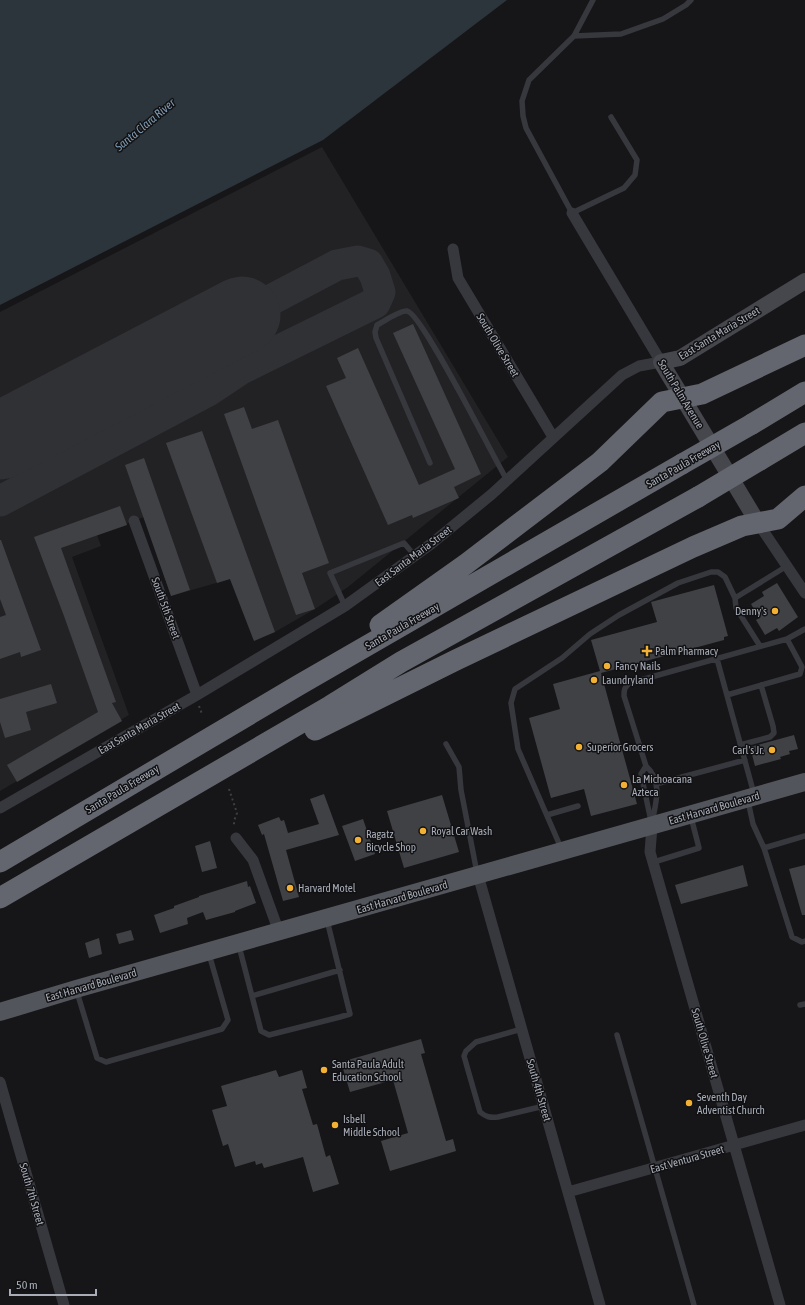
<svg xmlns="http://www.w3.org/2000/svg" width="805" height="1305" viewBox="0 0 805 1305" font-family="'Asap Condensed',sans-serif">
  <rect width="100%" height="100%" fill="#161618"/>
  <path fill="#222225" d="M322,147l186,310 -160,130 -33,22 -40,23 -22,7 -23,-60 -59,17 -27,-79 -47,18 4,11 -29,11 57,158 -129,76v-479z"/>
  <path fill="#2c353c" d="M0,0h507l-184,140 -323,165z"/>
  <g fill="none" stroke-linecap="round" stroke-linejoin="round">
    <path stroke="#303135" stroke-width="31" d="M0,501l208,-110 33,-22 134,-66 5,-11 -5,-16 -7,-12 -10,-3 -21,4 -95,50"/>
    <path stroke="#303135" stroke-width="77" d="M0,441l242,-126"/>
  </g>
  <path fill="#404145" d="M413,324l68,150 -27,13 5,11 -46,20 -1,-3 -24,10 -62,-139 20,-8 -9,-20 21,-10 61,137 36,-16 -62,-136z
    M244,407l8,22 26,-9 51,143 -27,10 13,36 -19,6 -72,-201z
    M202,431l73,201 -21,9 -24,-62 -13,4 -51,-140z
    M144,458l46,132 -19,6 -46,-131z
    M120,506l7,19 -66,23 55,154 -4,1 10,18 -105,61 -10,-17 91,-53 -34,-96 -30,-79z
    M0,540h1l40,110 -20,7 -1,-5 -20,7v-42l6,-2 -6,-16z
    M777,583l21,34 -19,14 -2,-3 -12,7 -9,-15 3,-2 -8,-14 13,-8 -2,-4z
    M714,585l14,51 -4,1v3l-123,33 36,131 -46,12 -7,-27 -33,9 -22,-80 31,-9 -7,-25 47,-13 -9,-31 66,-18 -6,-20z
    M51,684l6,19 -31,9 5,18 -26,8 -5,-16v-23z
    M794,735l4,14 -9,2 1,3 -10,3 1,2 -26,7 -5,-19z
    M324,794l15,41 -53,15 13,47 -16,4 -19,-67 -2,1 -4,-10 21,-8 2,4 3,-1 4,13 31,-9 -9,-25z
    M442,795l17,57 -55,16 -17,-57z
    M363,819l12,35 -20,7 -13,-35z
    M210,841l7,27 -15,4 -7,-26z
    M743,865l5,21 -67,18 -6,-19z
    M805,865v50h-3l-13,-46z
    M247,881l1,6 2,-1 6,17 -21,8v1l-29,8 -3,-8 -16,6 1,6 -28,9 -6,-18 20,-7v-2l25,-9v-1z
    M131,930l3,10 -15,4 -3,-10z
    M99,938l3,16 -13,4 -4,-15z
    M421,1039l4,14 -4,1 25,87 7,-2 3,12 -66,20 -9,-30 27,-8 -15,-53 -43,12 -9,-30z
    M276,1070l3,7 23,-7 5,18 -5,1 11,36 4,-1 9,33 4,-2 9,29 -26,8 -10,-35 -39,11 -2,-5 -6,2 -1,-4 -20,6 -7,-23 -5,2 -11,-36 15,-4 -6,-20z"/>
  <g fill="none" stroke-linecap="round" stroke-linejoin="round">
    <path stroke="#3d3f44" stroke-width="2" stroke-dasharray="2 3" stroke-linecap="butt" d="M199,706l3,8
      M229,789l8,24 -3,8v6"/>
    <path stroke="#37383d" stroke-width="5.5" d="M593,0l-19,36 -45,44 -7,21 1,15 3,12 46,85 52,-25 11,-13 2,-15 -26,-43
      M574,36l47,-2 42,-15 23,-14 5,-5
      M430,463l-54,-125 -1,-6 2,-7c6,-3 23,-15 30,-14 15,2 87,148 100,169
      M735,598l52,-32
      M345,606l-15,-33 74,-30 11,13
      M717,659l37,135
      M727,695l73,-21 2,-7 -15,-28
      M446,744l13,23 2,23 16,83
      M740,745l30,-8 4,-4 -1,-7 -12,-41
      M646,766l-5,8 10,47
      M656,784l89,-24
      M748,801l5,23 11,24 28,89 10,5 3,-1
      M547,815l31,-9
      M652,822c4,-19 11,-41 -6,-56l-22,-70c0,-6 0,-9 6,-13l157,-44 18,-10
      M561,848l-43,-99 -7,-46 4,-14 47,-31 28,-24 29,-19 59,-32 33,-11h7l7,5 10,21 1,10 24,38
      M764,848l41,-12
      M654,862l45,-14 -8,-31
      M239,946l22,85 8,4 71,-18 10,-3 -23,-94
      M77,992l20,66 9,4 116,-33 6,-9 -19,-66
      M252,996l88,-26
      M800,1005l5,-1
      M522,1029l-46,13 -10,9 -2,5 16,56c6,5 10,6 18,5l46,-11
      M617,1035l77,270"/>
    <path stroke="#37383d" stroke-width="11" d="M453,249l5,29 95,159
      M134,521l63,174
      M758,523l47,70
      M0,808l197,-113 148,-89 86,-62 61,-50 130,-119 17,-9 22,-4 -89,-149
      M652,826l-2,26 130,453
      M236,838l17,22 26,72
      M478,875l122,430
      M0,1082l64,223
      M568,1192l237,-67"/>
    <path stroke="#45474d" stroke-width="16" d="M758,523l-97,-161 19,-4 125,-77"/>
    <path stroke="#53555c" stroke-width="18" d="M0,1012l76,-23 729,-207"/>
    <path stroke="#63666e" stroke-width="21" d="M752,424l53,-32
      M760,460l45,-27
      M380,625l86,-61 134,-102 62,-60 40,-8 103,-49
      M315,730l141,-70 237,-113 49,-21 36,-7 27,-23
      M0,862l299,-177 383,-221
      M0,898l330,-192 71,-44 297,-165"/>
    <path stroke="#63666e" stroke-width="21" d="M682,464l70,-40
      M698,497l62,-37"/>
  </g>
  <g fill="#f2b134" stroke="#111113" stroke-width="1.5">
    <circle cx="775" cy="611" r="4"/>
    <path d="M645 645h4v4h4v4h-4v4h-4v-4h-4v-4h4z"/>
    <circle cx="607" cy="666" r="4"/>
    <circle cx="594" cy="680" r="4"/>
    <circle cx="579" cy="747" r="4"/>
    <circle cx="772" cy="750" r="4"/>
    <circle cx="624" cy="785" r="4"/>
    <circle cx="423" cy="831" r="4"/>
    <circle cx="358" cy="840" r="4"/>
    <circle cx="290" cy="888" r="4"/>
    <circle cx="324" cy="1070" r="4"/>
    <circle cx="689" cy="1103" r="4"/>
    <circle cx="335" cy="1125" r="4"/>
  </g>
  <g text-anchor="middle" stroke-width="3" stroke-linejoin="round" paint-order="stroke">
    <g font-size="11" fill="#a8adb8" stroke="#111113">
      <text transform="translate(719 333) rotate(-31)" y="4">East Santa Maria Street</text>
      <text transform="translate(498 345) rotate(59)" y="4">South Olive Street</text>
      <text transform="translate(681 394) rotate(59)" y="4">South Palm Avenue</text>
      <text transform="translate(683 464) rotate(-30)" y="4">Santa Paula Freeway</text>
      <text transform="translate(413 556) rotate(-37)" y="4">East Santa Maria Street</text>
      <text transform="translate(166 608) rotate(70)" y="4">South 5th Street</text>
      <text transform="translate(402 626) rotate(-30)" y="4">Santa Paula Freeway</text>
      <text transform="translate(139 728) rotate(-30)" y="4">East Santa Maria Street</text>
      <text transform="translate(122 789) rotate(-31)" y="4">Santa Paula Freeway</text>
      <text transform="translate(714 808) rotate(-16)" y="4">East Harvard Boulevard</text>
      <text transform="translate(402 897) rotate(-16)" y="4">East Harvard Boulevard</text>
      <text transform="translate(91 985) rotate(-16)" y="4">East Harvard Boulevard</text>
      <text transform="translate(705 1043) rotate(74)" y="4">South Olive Street</text>
      <text transform="translate(539 1090) rotate(74)" y="4">South 4th Street</text>
      <text transform="translate(687 1159) rotate(-16)" y="4">East Ventura Street</text>
      <text transform="translate(32 1194) rotate(74)" y="4">South 7th Street</text>
    </g>
    <g font-size="11" fill="#a8adb8" stroke="#111113" text-anchor="start">
      <text x="767" y="615" text-anchor="end">Denny's</text>
      <text x="655" y="655">Palm Pharmacy</text>
      <text x="615" y="670">Fancy Nails</text>
      <text x="602" y="684">Laundryland</text>
      <text x="587" y="751">Superior Grocers</text>
      <text x="764" y="754" text-anchor="end">Carl's Jr.</text>
      <text x="632" y="783">La Michoacana<tspan x="632" dy="13">Azteca</tspan></text>
      <text x="431" y="835">Royal Car Wash</text>
      <text x="366" y="838">Ragatz<tspan x="366" dy="13">Bicycle Shop</tspan></text>
      <text x="298" y="892">Harvard Motel</text>
      <text x="332" y="1068">Santa Paula Adult<tspan x="332" dy="13">Education School</tspan></text>
      <text x="697" y="1101">Seventh Day<tspan x="697" dy="13">Adventist Church</tspan></text>
      <text x="343" y="1123">Isbell<tspan x="343" dy="13">Middle School</tspan></text>
    </g>
    <g font-size="12" font-style="italic" fill="#7f9bb3" stroke="#111113">
      <text transform="translate(145 125) rotate(-40)" y="4">Santa Clara River</text>
    </g>
  </g>
  <path d="M10 1289v6h86v-6" fill="none" stroke="#a8adb8" stroke-width="2"/>
  <text x="16" y="1289" font-size="12" fill="#a8adb8" stroke="#111113" stroke-width="3" paint-order="stroke">50 m</text>
</svg>
